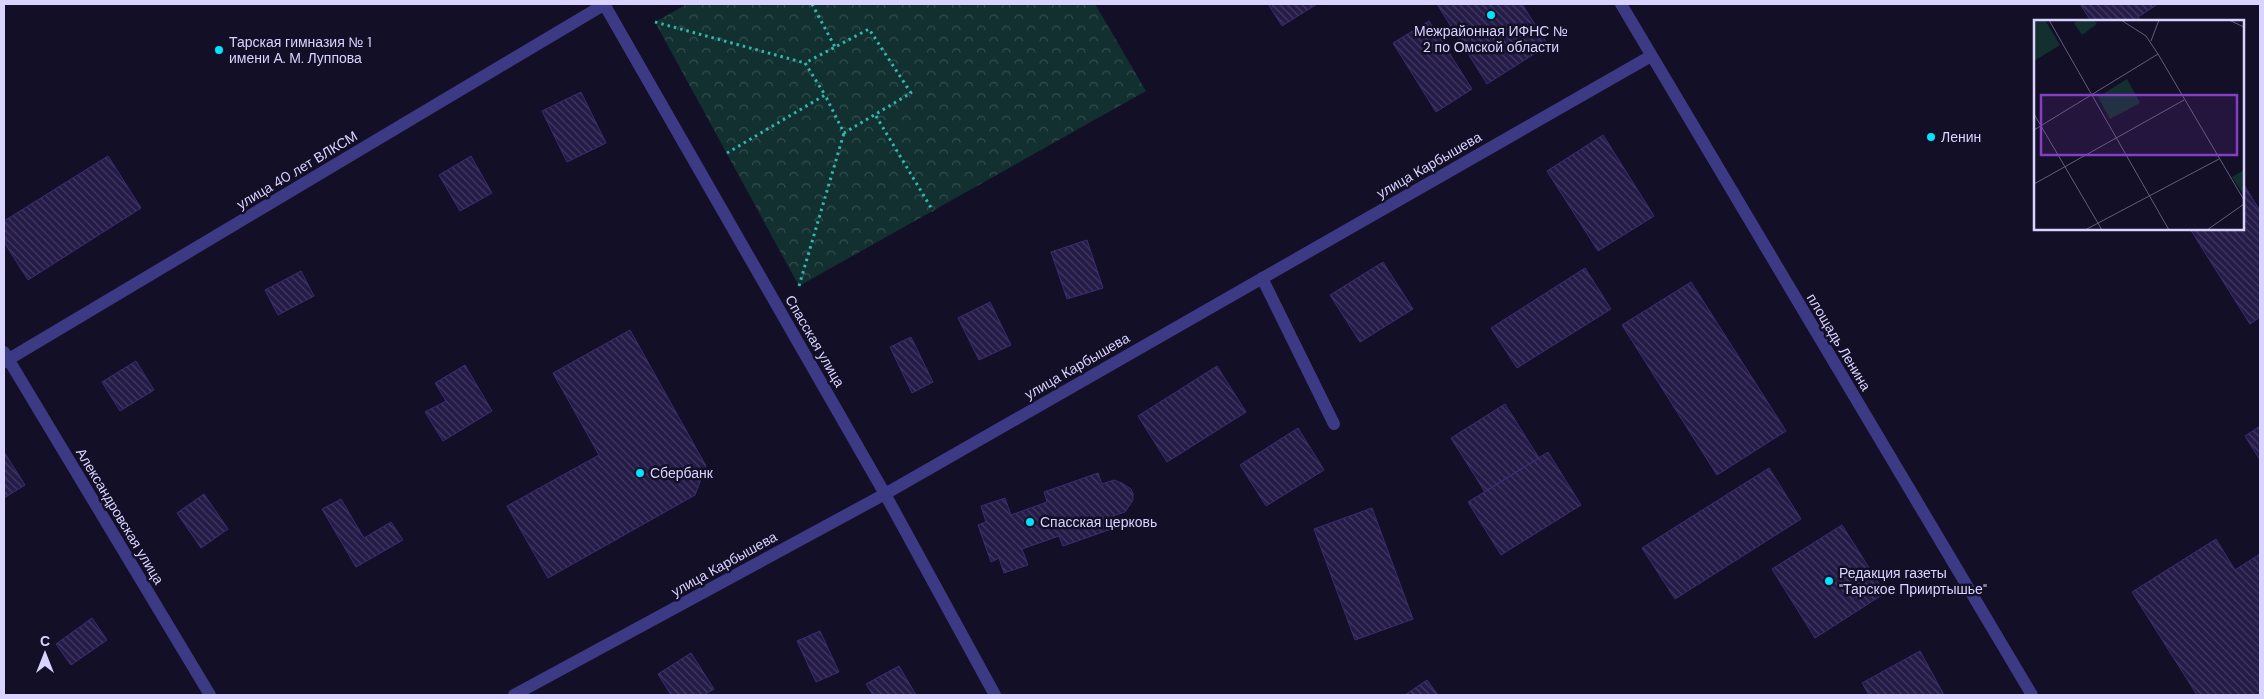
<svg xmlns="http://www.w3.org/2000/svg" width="2264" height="699" viewBox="0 0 2264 699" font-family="'DM Sans',sans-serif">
  <defs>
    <pattern id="forest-crowns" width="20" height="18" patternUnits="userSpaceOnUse" patternTransform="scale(1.25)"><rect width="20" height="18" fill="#12302f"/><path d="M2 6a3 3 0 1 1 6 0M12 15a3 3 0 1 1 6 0" fill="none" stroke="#344d4e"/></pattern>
    <pattern id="building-back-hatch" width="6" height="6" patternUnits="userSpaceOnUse" patternTransform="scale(1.25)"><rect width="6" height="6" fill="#241b47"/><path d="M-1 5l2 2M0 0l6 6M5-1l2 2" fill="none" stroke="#433b63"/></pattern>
  </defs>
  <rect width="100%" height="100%" fill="#130f26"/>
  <path fill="url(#forest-crowns)" d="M687,4h408l51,87 -347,195 -144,-264z"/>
  <path fill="url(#building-back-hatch)" stroke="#3b2d73" d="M1268,4h49l-35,22z
    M1437,4h85l26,41 -61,39z
    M2080,4h78l-20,13 3,4h-50z
    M1429,21l43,68 -36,23 -43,-69z
    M581,92l25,51 -39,19 -25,-51z
    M1603,135l51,81 -56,35 -51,-80z
    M108,156l33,52 -113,72 -24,-38v-21z
    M471,156l21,37 -32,18 -21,-36z
    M2243,183l17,28v106l-10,7 -60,-95h53z
    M1087,240l16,48 -36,11 -16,-47z
    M1383,262l30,47 -53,33 -30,-47z
    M1585,268l26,41 -94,59 -26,-40z
    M301,271l13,25 -36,19 -13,-25z
    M1691,282l95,149 -69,44 -95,-150z
    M990,302l21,43 -32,15 -21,-42z
    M630,330l76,136 -11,29 -147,83 -41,-72 92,-51 -46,-82z
    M911,337l22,45 -21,11 -22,-46z
    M136,361l18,29 -34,21 -18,-29z
    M465,365l27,46 -49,30 -18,-29 21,-11 -11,-18z
    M1217,366l29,46 -79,50 -29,-46z
    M1505,404l34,54 -54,34 -34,-54z
    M2260,426v34l-15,-24z
    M1298,428l26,42 -58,36 -26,-41z
    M4,452l21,33 -21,13z
    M1548,452l33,53 -80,50 -33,-53z
    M1769,468l32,51 -126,80 -33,-51z
    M1098,473l4,11 12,-4 8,3 9,6 2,5v6l-8,12 -12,4 4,11 -54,19 -4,-10 -37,13 6,16 -24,8 -5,-15 -8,4 -13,-37 8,-3 -5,-16 24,-8 6,17 36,-13 -3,-10z
    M204,494l24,35 -27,19 -24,-35z
    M341,499l23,39 27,-16 12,18 -47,27 -34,-58z
    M1372,508l41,111 -58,21 -41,-111z
    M1842,525l43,68 -70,45 -43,-69z
    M2216,539l19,31 25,-16v141h-63l-65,-103z
    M92,618l15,22 -36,25 -15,-21z
    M820,631l19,41 -23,10 -19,-41z
    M1920,651l24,44h-75l-7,-12z
    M691,653l23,36 -10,6h-33l-13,-21z
    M899,666l17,29h-43l-7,-11z
    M1427,680l11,15h-33z"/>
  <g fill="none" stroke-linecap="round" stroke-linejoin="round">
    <path stroke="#2fb8b0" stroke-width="3" stroke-dasharray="2.5 4" stroke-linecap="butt" d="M812,4l23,43
      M655,22l150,41
      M876,116l57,95
      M727,153l98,-58 19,38 67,-40 -42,-64 -64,34 20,32
      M799,286l45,-153"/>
    <path stroke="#3d3a85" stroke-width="12" d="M604,4l281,490 110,201
      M1621,4l411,691
      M1262,278l72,146
      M4,352l206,343
      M4,362l601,-358
      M514,695l371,-201 766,-438"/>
  </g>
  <g fill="#00e5ff" stroke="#130f26" stroke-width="2">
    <circle cx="1491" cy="15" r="5"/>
    <circle cx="219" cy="50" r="5"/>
    <circle cx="1931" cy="137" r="5"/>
    <circle cx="640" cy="473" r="5"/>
    <circle cx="1030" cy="522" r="5"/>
    <circle cx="1829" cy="581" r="5"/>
  </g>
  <g text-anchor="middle" stroke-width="5" stroke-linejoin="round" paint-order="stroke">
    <g font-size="14" fill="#d9d4ff" stroke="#130f26" text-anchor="start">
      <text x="1491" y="36" text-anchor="middle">Межрайонная ИФНС №<tspan x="1491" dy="16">2 по Омской области</tspan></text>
      <text x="229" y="47">Тарская гимназия № 1<tspan x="229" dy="16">имени А. М. Луппова</tspan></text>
      <text x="1941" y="142">Ленин</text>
      <text x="650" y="478">Сбербанк</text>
      <text x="1040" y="527">Спасская церковь</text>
      <text x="1839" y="578">Редакция газеты<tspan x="1839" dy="16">"Тарское Прииртышье"</tspan></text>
    </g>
    <g font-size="14" fill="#d9d4ff" stroke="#130f26">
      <text transform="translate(1429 165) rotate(-30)" y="5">улица Карбышева</text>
      <text transform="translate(297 170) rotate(-31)" y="5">улица 40 лет ВЛКСМ</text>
      <text transform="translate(815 341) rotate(60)" y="5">Спасская улица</text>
      <text transform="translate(1839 342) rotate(59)" y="5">площадь Ленина</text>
      <text transform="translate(1077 366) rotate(-30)" y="5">улица Карбышева</text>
      <text transform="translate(120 516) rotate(59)" y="5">Александровская улица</text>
      <text transform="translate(724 564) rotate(-29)" y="5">улица Карбышева</text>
    </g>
  </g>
  <g transform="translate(2034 20)">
    <rect width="210" height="210" fill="#130f26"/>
    <path d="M0,0h11l15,25 -26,16zM93,59l13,24 -30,16 -12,-22zM210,150v25l-12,-18z" fill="#12302f"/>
    <path d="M45,0h15l3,4 -15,11 -8,-12z" fill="#12302f"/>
    <path fill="none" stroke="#625e7d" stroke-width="1" d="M15,0l120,210M87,0l25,16 12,18M195,0l15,7M117,21l8,-21M0,94l68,116M0,110l124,-76 86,146M0,164l150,-84M51,210l134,-71M173,210l37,-26"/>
    <path fill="#843dc5" fill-opacity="0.15" stroke="#843dc5" stroke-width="2.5" d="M7,75h196v60h-196z"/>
    <rect width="210" height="210" fill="none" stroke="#d9d4ff" stroke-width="2.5"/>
  </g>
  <rect width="2264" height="699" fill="none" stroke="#d9d4ff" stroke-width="10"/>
  <g transform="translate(45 654)" stroke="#130f26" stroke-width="4" paint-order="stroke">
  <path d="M0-4L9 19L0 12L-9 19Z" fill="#d9d4ff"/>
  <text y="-8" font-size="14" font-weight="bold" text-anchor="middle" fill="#d9d4ff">С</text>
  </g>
</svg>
